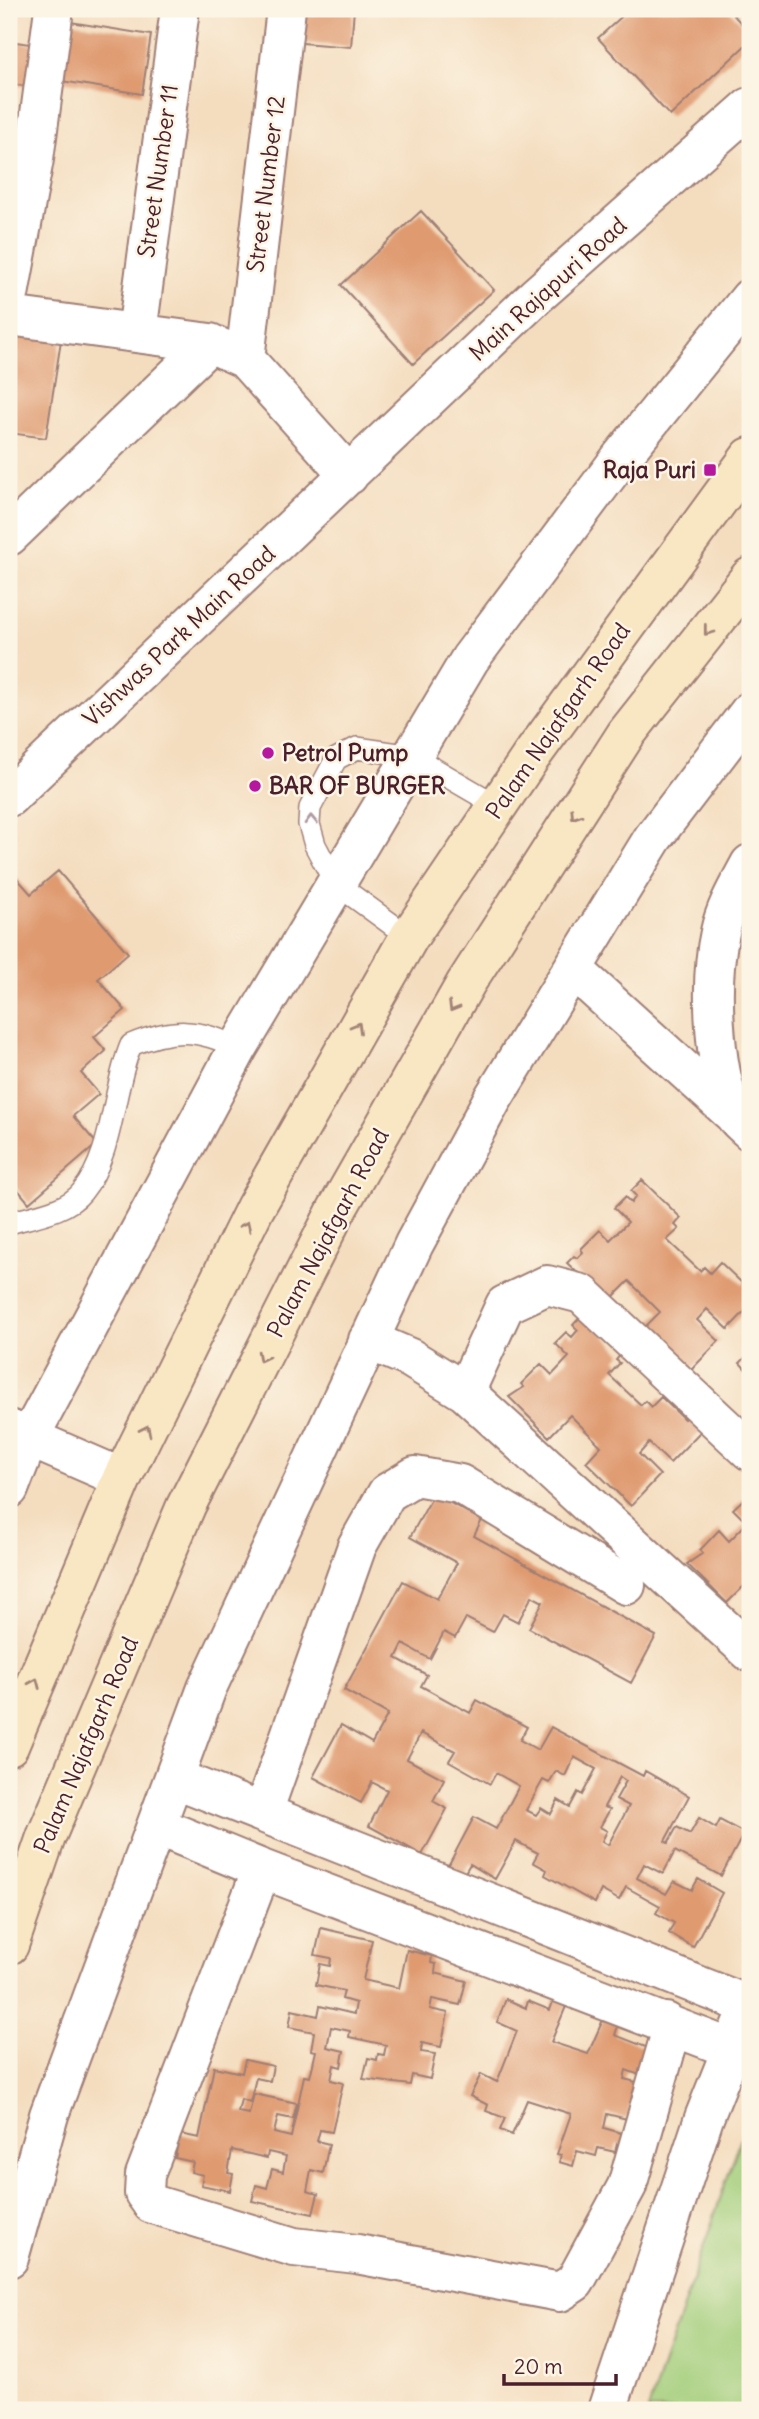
<svg xmlns="http://www.w3.org/2000/svg" width="759" height="2419" viewBox="0 0 759 2419" font-family="Delius,sans-serif">
  <rect width="100%" height="100%" fill="#fcf5e5"/>
  <filter id="ink" filterUnits="userSpaceOnUse"><feTurbulence type="fractalNoise" baseFrequency=".0143" numOctaves="2"/><feDisplacementMap in="SourceGraphic" scale="14" xChannelSelector="R" yChannelSelector="G"/><feConvolveMatrix kernelMatrix="1 2 1 2 8 2 1 2 1" color-interpolation-filters="sRGB"/></filter>
  <filter id="wash" filterUnits="userSpaceOnUse"><feTurbulence type="fractalNoise" baseFrequency=".00686" numOctaves="4" result="noise"/><feDisplacementMap in="SourceGraphic" scale="28" xChannelSelector="R" yChannelSelector="G"/><feGaussianBlur stdDeviation="1.57" result="paint"/><feColorMatrix in="noise" values="0 0 0 0 0 0 0 0 0 0 0 0 0 0 0 0 0 1.4 0 .05"/><feComposite in="paint" operator="in"/></filter>
  <g filter="url(#wash)">
    <rect width="100%" height="100%" fill="#f4ddbf"/>
    <path fill="#a3ce7b" stroke="#767653" stroke-width="2" d="M750,2111v299h-102z"/>
    <g id="blocks">
      <path fill="#df9a6f" fill-rule="evenodd" d="M293,9h61l-3,38 -61,-5z
        M630,9h98l22,24v8l-80,75 -72,-78z
        M64,21l87,14 -9,59 -87,-14z
        M9,41l35,5 -6,42 -29,-4z
        M421,211l73,79 -81,74 -72,-79z
        M9,326l53,8 -16,104 -37,-5z
        M9,869l22,25 27,-23 70,82 -30,26 27,31 -31,27 12,14 -25,22 18,21 -26,22 24,28 -68,59 -20,-24z
        M642,1180l39,38 -6,7 4,4 -12,11 33,31 4,-4 6,6 10,-11 23,22 3,-3 4,4v21l-22,23 -21,-20 -10,11 22,21 -29,30 -45,-44 15,-15 -31,-31 -21,21 -41,-39 7,-7 3,2 6,-6 -2,-3 19,-19 10,10 18,-18 -14,-14 11,-11 6,6 5,-7 -5,-5z
        M583,1314l39,39 -6,7 4,3 -11,12 32,30 4,-4 6,6 10,-10 23,22 3,-3 15,14 -32,33 -21,-20 -10,11 21,21 -29,31 -45,-44 15,-16 -31,-31 -21,22 -40,-40 15,-10 -3,-3 20,-20 11,11 17,-18 -14,-14 11,-11 6,5 6,-7 -5,-5z
        M750,1353v21l-10,-11z
        M434,1494l48,26 -8,16 182,100 -25,47 -102,-55 14,-26 -11,-6 -14,26 -15,-8 -10,18 -27,-14 -11,20 -11,-6 -14,27 -27,-15 -7,14 31,17 -6,11 49,27 7,-13 50,27 -7,13 18,10 13,-23 92,49 2,-5 44,25 -24,45 3,2 9,-16 13,7 9,-16 17,10 4,-8 24,13 -23,43 -46,-25 -12,23 -19,-10 -7,14 29,16 8,-13 18,9 6,-11 24,14 -29,54 -24,-14 5,-10 -18,-10 4,-7 -34,-19 -7,13 -18,-10 -6,13 -50,-28 2,-5 -14,-8 5,-9 -22,-12 -21,38 -25,-15 -7,12 -16,-8 27,-51 22,12 23,-43 -23,-13 -6,11 -41,-23 6,-10 -34,-18 -14,26 37,20 -11,22 14,8 -25,46 -53,-29 18,-36 -15,-8 -11,21 -48,-26 28,-52 31,18 16,-29 -44,-24 59,-109 34,18 20,-36 -47,-26zM574,1757l22,12 -14,26 -4,-3 -8,15 -12,-7 -7,14 -10,-6 -5,7 -10,-5 17,-30 6,3 7,-12 9,5zM620,1777l6,4 -10,18 13,7 -21,39 -6,-4 5,-10 -7,-4 10,-18 -6,-2z
        M745,1498l5,6v80l-2,-2 -21,21 -40,-39 16,-11 -3,-3 19,-20 10,11 18,-18 -14,-14z
        M321,1928l51,12 -9,40 36,8 8,-38 25,6 -1,7 5,1 -1,9 31,8 -6,24 -28,-6 -2,10 18,4 -7,34 -19,-4 -1,9 14,2 -5,25 -18,-4 -2,10 -47,-6 5,-21 9,2 1,-6 6,1 2,-10 -37,-8 1,-6 -19,-4 -4,20 17,4 -3,16 -7,-2 -3,15 12,3 -11,49 -12,-2 -3,11 12,3 -6,29 -12,-3 -4,21 11,3 -5,20 -61,-13 4,-16 11,3 5,-19 11,3 3,-16 -18,-4 -1,6 -35,-8 -4,23 5,1 -3,17 -29,-6 2,-10 -12,-3 2,-10 -18,-4 5,-24 19,4 15,-71 28,6 3,-13 28,6 -3,15 -14,-3 -6,24 -9,-3 -3,13 11,2 5,-20 43,9 -4,16 -15,-3 -4,17 17,4 13,-61 6,1 6,-26 -5,-1 3,-18 -25,-5 3,-17 26,6 2,-10 34,8 2,-11 -14,-4 2,-8 -28,-6 4,-21 10,2 1,-8 -16,-3z
        M506,1999l20,9 2,-7 22,9 4,-11 13,5 -16,38 37,12 21,-48 14,5 -8,24 46,18 -10,26 -25,-9 -2,9 12,3 -9,37 -20,-5 -3,14 24,7 -3,11 -8,-2 -2,8 -17,-4 -2,8 -19,-5 -4,15 -14,-4 2,-7 -4,-1 14,-40 -44,-14 -15,35 -12,-5 5,-12 -19,-7 2,-6 -18,-9 11,-22 16,8 20,-51 -20,-9z"/>
    </g>
  </g>
  <g filter="url(#ink)">
    <use href="#blocks" fill-opacity="0" stroke="#9f7e75" stroke-width="2"/>
    <g fill="none" stroke-linecap="round" stroke-linejoin="round">
      <g stroke="#9f7e75" stroke-width="24">
        <path id="lane" d="M409,937l-74,-54 -20,-38 -6,-21 1,-16 26,-49 21,-11 55,8 86,50
          M9,1223c23,-7 57,-11 73,-31 32,-39 30,-102 49,-147 41,-17 67,-17 107,3"/>
      </g>
      <g stroke="#9f7e75" stroke-width="42">
        <path id="street" d="M9,295l25,-136 20,-150
          M9,316l201,27 35,16 104,116
          M137,333l43,-324
          M245,359l41,-350
          M9,536l201,-193
          M9,797l527,-501 214,-189
          M750,864c-11,21 -25,44 -30,68 -11,49 -7,132 12,180 3,7 12,13 18,19
          M574,970l159,144
          M368,1340l42,18 55,34 285,260
          M465,1392l40,-87 42,-20 35,9 168,157
          M9,1429l113,49
          M9,1489l20,-51 209,-390 232,-389 152,-203 128,-158
          M174,1778l574,227
          M263,1812l94,-266 30,-53 28,-17 45,8 166,101
          M157,1826l105,43 470,180
          M262,1869l-117,306 -1,18 8,11 142,43 63,7 203,38 15,-10 52,-96 42,-147 -3,-17
          M9,2258l40,-143 158,-427 207,-444 78,-144 161,-262 97,-127
          M607,2410l97,-292 37,-93"/>
      </g>
      <g stroke="#9f7e75" stroke-width="42">
        <path id="secondary" d="M9,1746l113,-268 133,-270 154,-271 121,-179 220,-301
          M9,1945l37,-108 140,-331 150,-295 130,-228 160,-249 124,-157"/>
      </g>
      <use href="#lane" stroke="#fff" stroke-width="21"/>
      <use href="#street" stroke="#fff" stroke-width="38"/>
      <use href="#secondary" stroke="#f9e7c3" stroke-width="38"/>
    </g>
    <defs><path id="oneway-chevron" d="M-2-3.5L2.5 0L-2 3.5" fill="none" stroke-width="1.6" stroke-linecap="round" stroke-linejoin="round" transform="scale(1.75)"/></defs>
    <g stroke="#a28377">
      <use href="#oneway-chevron" transform="translate(708 631) rotate(128)"/>
      <use href="#oneway-chevron" transform="translate(575 815) rotate(123)"/>
      <use href="#oneway-chevron" transform="translate(453 1007) rotate(120)"/>
      <use href="#oneway-chevron" transform="translate(357 1027) rotate(-60)"/>
      <use href="#oneway-chevron" transform="translate(246 1226) rotate(-64)"/>
      <use href="#oneway-chevron" transform="translate(262 1357) rotate(117)"/>
      <use href="#oneway-chevron" transform="translate(146 1430) rotate(-64)"/>
      <use href="#oneway-chevron" transform="translate(35 1683) rotate(-67)"/>
    </g>
    <use stroke="#ae9aa0" href="#oneway-chevron" transform="translate(311 820) rotate(-92)"/>
  </g>
  <g fill="#b5179e" stroke="#fcf5e5" stroke-width="2.5">
    <rect x="703" y="463" width="14" height="14" rx="3.5"/>
    <circle cx="268" cy="753" r="7"/>
    <circle cx="255" cy="786" r="7"/>
  </g>
  <g text-anchor="middle" stroke-width="5" stroke-linejoin="round" paint-order="stroke">
    <g font-size="23" fill="#4a1f2b" stroke="#fcf5e5">
      <text transform="translate(158 171) rotate(-82)" y="8">Street Number 11</text>
      <text transform="translate(266 184) rotate(-83)" y="8">Street Number 12</text>
      <text transform="translate(548 289) rotate(-42)" y="8">Main Rajapuri Road</text>
      <text transform="translate(179 636) rotate(-43)" y="8">Vishwas Park Main Road</text>
      <text transform="translate(558 721) rotate(-55)" y="8">Palam Najafgarh Road</text>
      <text transform="translate(328 1233) rotate(-62)" y="8">Palam Najafgarh Road</text>
      <text transform="translate(86 1745) rotate(-67)" y="8">Palam Najafgarh Road</text>
    </g>
    <g font-size="23" font-weight="bold" fill="#4a1f2b" stroke="#fcf5e5" text-anchor="start">
      <text x="696" y="478" text-anchor="end">Raja Puri</text>
      <text x="282" y="761">Petrol Pump</text>
      <text x="269" y="794">BAR OF BURGER</text>
    </g>
  </g>
  <rect width="759" height="2419" fill="none" stroke="#fcf5e5" stroke-width="35"/>
  <path d="M504 2374v10h112v-10" fill="none" stroke="#4a1f2b" stroke-width="3.5"/>
  <text x="514" y="2374" font-size="21" fill="#4a1f2b" stroke="#fcf5e5" stroke-width="5" paint-order="stroke">20 m</text>
</svg>
